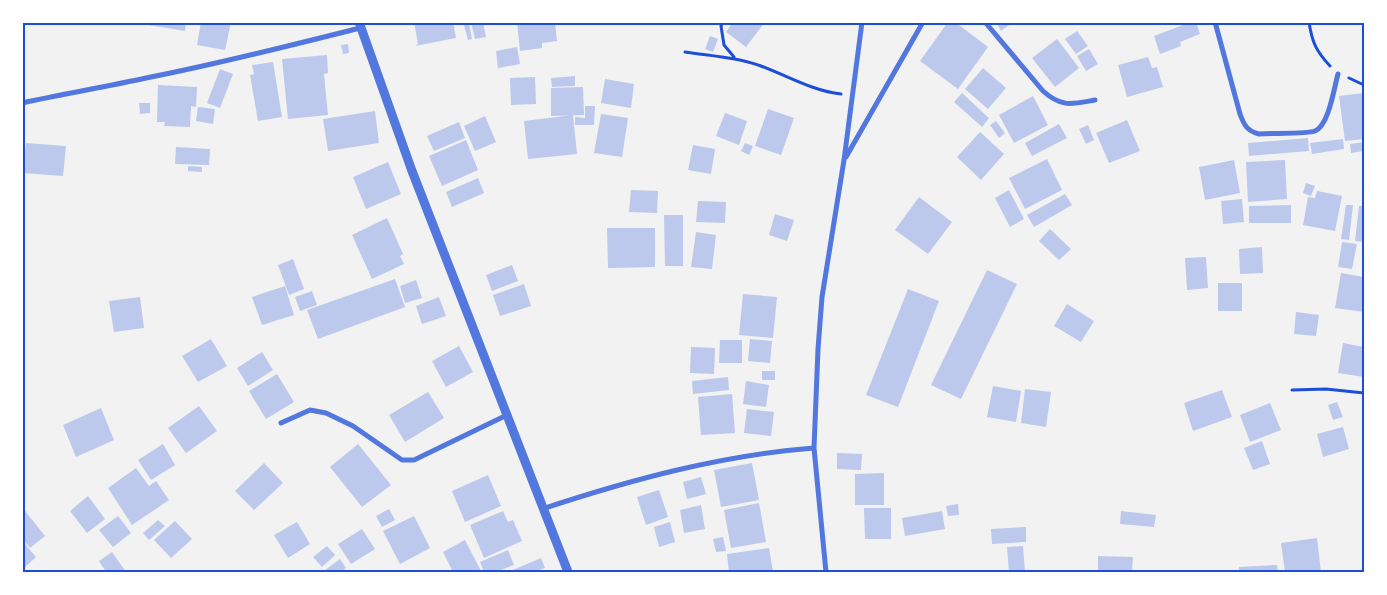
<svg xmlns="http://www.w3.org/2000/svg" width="1387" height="595" viewBox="0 0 1387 595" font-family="'DM Sans',sans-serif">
  <rect width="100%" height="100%" fill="#f2f2f2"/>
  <path fill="#bdc9ec" d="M130,22h56l-1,9z
    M201,22h30l-6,28 -28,-5z
    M414,22h39l3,16 -41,8 3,-2z
    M471,22h12l3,15 -11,2z
    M517,22h38l2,19 -15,2v5l-22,3z
    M733,22h32l-19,25 -20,-15z
    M948,22h7l33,25 -30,42 -38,-28z
    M996,22h17l-12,9z
    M1191,22h5l4,12 -20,8 1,4 -21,8 -6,-18z
    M469,24l3,15 -4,1 -4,-15z
    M1077,31l11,15 -12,8 -11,-15z
    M710,36l8,3 -5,13 -8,-3z
    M1057,39l22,29 -24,19 -23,-29z
    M348,44l1,9 -6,1 -2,-9z
    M517,47l3,17 -22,4 -2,-17z
    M1089,49l9,15 -12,7 -9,-15z
    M327,55l1,18 -4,1 4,41 -40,4 -6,-60z
    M1148,57l4,11 5,-1 6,20 -36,10 -9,-32z
    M273,62l9,55 -24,4 -8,-46 4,-1 -2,-9z
    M983,68l23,20 -18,21 -23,-20z
    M220,69l13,5 -13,34 -13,-5z
    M575,76v10l-23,1 -1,-9z
    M535,77l1,27 -25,1 -1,-27z
    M605,79l29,5 -3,24 -30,-5z
    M158,85l39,2 -1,20 -5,-1 -1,21 -26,-1 1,-4h-8z
    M583,87l1,28 -33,1v-28z
    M962,93l27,25 -7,9 -28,-25z
    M1364,93v46l-19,2 -6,-45z
    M1033,96l15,29 -34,18 -15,-28z
    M139,103h11v10l-10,1z
    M585,106h10l-1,19h-19v-8l10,1z
    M198,107l17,2 -2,15 -17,-3z
    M768,109l26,9 -13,37 -26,-9z
    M375,111l4,32 -51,8 -5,-32z
    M725,113l22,8 -8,24 -23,-9z
    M601,114l27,4 -6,39 -28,-4z
    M573,115l4,39 -49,5 -4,-38z
    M485,116l11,26 -21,9 -11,-25z
    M1127,120l13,31 -31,12 -13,-30z
    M996,121l9,12 -6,5 -9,-13z
    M459,122l6,16 -31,13 -7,-15z
    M1059,124l8,14 -35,18 -7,-13z
    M1088,125l6,15 -8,4 -7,-15z
    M980,132l24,22 -23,26 -24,-23z
    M1308,138l1,13 -60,5 -1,-13z
    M1343,139l1,10 -32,5 -2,-11z
    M466,140l12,30 -36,16 -13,-30z
    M1364,142v9l-13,2 -1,-9z
    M26,143l40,3 -3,30 -40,-3z
    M745,143l8,3 -4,9 -8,-4z
    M693,145l22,4 -4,25 -23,-4z
    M176,147l34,2 -1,16 -34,-1z
    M1047,159l15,31 -37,19 -16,-31z
    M1234,160l6,33 -35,7 -6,-33z
    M1285,160l2,39 -39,3 -2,-40z
    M388,162l13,32 -35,15 -13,-32z
    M188,166l14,1v5l-14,-1z
    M478,178l6,15 -32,14 -6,-15z
    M1306,183l9,3 -4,10 -8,-3z
    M631,190l27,1 -1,22 -28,-1z
    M1009,190l15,29 -14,8 -15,-29z
    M1317,191l25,5 -7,35 -32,-6 5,-28 7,1z
    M1065,194l7,11 -38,22 -7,-12z
    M919,197l33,25 -24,32 -33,-24z
    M1242,199l2,23 -21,2 -2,-23z
    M698,201l28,1 -1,21 -29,-1z
    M1291,205v18h-42v-17z
    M1346,205h7l-4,35 -8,-1z
    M1359,206h5v36l-9,-1z
    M775,214l19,6 -7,21 -18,-6z
    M664,215h19v51h-18z
    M387,218l16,36 -3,2 4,8 -32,15 -20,-44z
    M607,228h48v39l-47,1z
    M1050,229l21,20 -12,11 -20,-19z
    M696,232l20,3 -4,34 -21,-2z
    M1342,242l15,2 -5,25 -14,-2z
    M1262,247l1,26 -23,1 -1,-25z
    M1206,257l2,31 -21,2 -2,-32z
    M293,259l11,30 -15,6 -11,-30z
    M512,265l6,16 -26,10 -6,-16z
    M987,270l30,14 -56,115 -30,-14z
    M1341,273l23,4v35l-29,-4z
    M395,279l10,28 -87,32 -11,-29z
    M416,280l6,18 -17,5 -5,-17z
    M1218,283h24v28h-24z
    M524,284l7,22 -31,10 -7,-21z
    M285,286l9,29 -32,10 -10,-28z
    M908,289l31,12 -41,106 -32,-12z
    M312,291l5,14 -17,6 -5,-14z
    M743,294l34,3 -4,41 -34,-3z
    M140,297l4,31 -30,4 -5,-31z
    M439,297l7,19 -24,8 -6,-18z
    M1067,304l27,17 -13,21 -27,-16z
    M1296,312l23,3 -3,21 -22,-2z
    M211,339l16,27 -29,16 -16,-26z
    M750,339l22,2 -2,22 -22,-2z
    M720,340h22v23h-23z
    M1343,343l21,4v30l-26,-4z
    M459,346l14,26 -27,15 -14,-26z
    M691,347l24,1 -1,26 -24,-1z
    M262,352l11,18 -25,16 -11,-18z
    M762,371h13v9h-13z
    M277,374l17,28 -28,17 -17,-28z
    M728,377l1,13 -36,4 -1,-13z
    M746,381l23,4 -3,22 -23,-3z
    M993,386l28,5 -5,31 -29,-5z
    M1025,389l26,3 -5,35 -25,-4z
    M1222,390l10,27 -39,14 -9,-28z
    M428,392l16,26 -39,24 -16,-27z
    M732,394l3,39 -34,2 -3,-38z
    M1337,402l6,15 -10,3 -5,-15z
    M1270,403l11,27 -31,12 -10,-27z
    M199,406l18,25 -31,22 -18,-25z
    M101,408l13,32 -38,17 -13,-32z
    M747,409l27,3 -3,24 -27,-3z
    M1343,427l6,22 -26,8 -6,-23z
    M1262,441l8,23 -17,6 -9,-22z
    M163,444l12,21 -24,15 -13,-20z
    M358,444l33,41 -29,22 -32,-40z
    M837,453l25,1 -1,16 -24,-1z
    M264,463l19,20 -29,27 -19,-19z
    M752,463l7,37 -38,7 -7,-37z
    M136,468l13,18 7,-5 13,19 -37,25 -24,-37z
    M884,473v32h-29v-31z
    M488,475l13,31 -36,16 -13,-31z
    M701,477l5,17 -19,5 -4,-17z
    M659,490l9,27 -22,8 -9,-28z
    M88,496l17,23 -18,14 -17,-22z
    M759,503l7,39 -35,6 -7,-38z
    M958,504l1,11 -11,1 -2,-10z
    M701,505l4,24 -21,4 -4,-23z
    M22,507l23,29 -15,12 -8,-10z
    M864,508h27v31h-26z
    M389,509l6,11 -13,7 -6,-11z
    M503,511l5,11 5,-2 9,21 -38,17 -14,-33z
    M942,511l3,18 -40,7 -3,-18z
    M1121,511l35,4 -2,12 -34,-3z
    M118,516l13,17 -18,14 -14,-17z
    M414,516l16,32 -30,16 -17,-33z
    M158,520l7,6 -16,14 -6,-7z
    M175,521l17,18 -21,19 -17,-18z
    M297,522l13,22 -22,14 -14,-23z
    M670,522l5,20 -16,5 -5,-20z
    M1026,527v15l-34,2 -1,-15z
    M362,529l13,20 -24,15 -13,-20z
    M723,537l3,14 -10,1 -3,-13z
    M1317,538l4,34h-36l-4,-29z
    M465,540l16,31 -4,1h-24l-10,-20z
    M25,544l11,13 -14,13v-23z
    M327,546l8,9 -13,12 -9,-10z
    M1023,546l2,26h-16l-2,-25z
    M769,548l4,24h-44l-2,-18z
    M508,550l6,15 -18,7h-12l-4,-10z
    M112,552l14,20h-20l-7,-11z
    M1098,556l35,1 -1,15h-34z
    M541,558l4,10 -11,4h-26z
    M340,559l6,9 -6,4h-13l-2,-2z
    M1277,565l1,7h-39v-5z"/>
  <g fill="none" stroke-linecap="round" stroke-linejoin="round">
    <path stroke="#1d4ed8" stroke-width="3" d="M723,22l-2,4 3,19 10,12
      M1309,22c3,20 7,29 21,44
      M685,52c26,4 51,5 76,14 27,10 52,25 80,28
      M1349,78l15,7
      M1292,390l34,-1 38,4"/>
    <path stroke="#5277de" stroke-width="5" d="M985,22l58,69c19,17 29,13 52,9
      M1215,22l25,92c4,11 7,17 19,20 11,-1 49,0 56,-3 14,-6 19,-43 23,-57
      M22,103c41,-9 83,-16 124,-25 72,-14 143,-32 214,-50
      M846,157l77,-135
      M281,423l29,-13 16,3 27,13 49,34h12l93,-45
      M542,509c88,-29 179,-54 272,-61
      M826,572l-12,-124 4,-99 4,-52 22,-137 18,-138"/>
    <path stroke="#5277de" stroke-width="9" d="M359,22l53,149 156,401"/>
  </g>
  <rect width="1387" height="595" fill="none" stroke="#ffffff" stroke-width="48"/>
  <rect x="24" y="24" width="1339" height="547" fill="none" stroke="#1d4ed8" stroke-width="2"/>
</svg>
